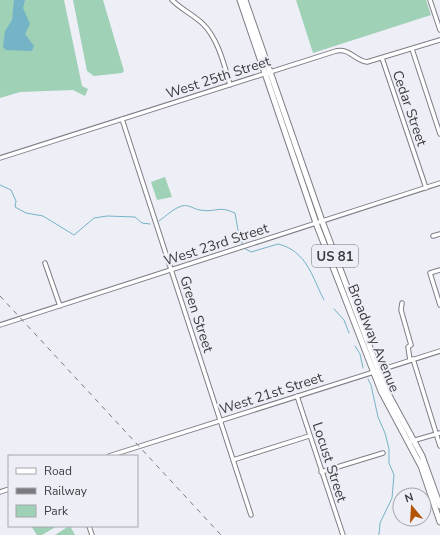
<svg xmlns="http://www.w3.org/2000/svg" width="440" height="535" viewBox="0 0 440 535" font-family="'Nunito Sans',sans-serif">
  <rect width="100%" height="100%" fill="#eeeef7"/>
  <path fill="#9ed1b5" d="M0,0h64l18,86 6,3 -3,7 -12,-6 -53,2 -20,6z
    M73,0h30l21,71 -2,2 -28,3 -7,-5z
    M296,0h130l5,15 -118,38z
    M165,177l7,20 -15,3 -6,-18z
    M31,526h26l-15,9h-5z
    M69,526h1l5,9h-20z"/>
  <path fill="#75b3c6" d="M14,0h11l-2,8 7,16 -5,10 9,12 -2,5 -26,-1 -3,-3 2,-16 7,-11z"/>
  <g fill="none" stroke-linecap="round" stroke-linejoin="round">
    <path stroke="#75b3c6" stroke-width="1" d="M0,185l11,5 5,11 -1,6 11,6 17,3 31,19 20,-17 13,-2 28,1 7,6 8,1
      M159,221c7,-5 15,-13 23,-15 7,-2 11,3 18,4 16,3 18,-5 35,3l4,23 4,9
      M244,248l7,4 27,-8c29,7 34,33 46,56
      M334,309l10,11 5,13
      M355,346l5,8 3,14
      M368,379l3,6 7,32 7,16 4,16v14l5,12 -2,23 -12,25 -1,12"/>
    <g stroke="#7e7e86" stroke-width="5.5">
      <path id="minor" d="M172,0c9,9 20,14 30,23 16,15 22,41 28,62
        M430,0l10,30
        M412,49l28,85
        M382,58l44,130
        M122,119l129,396
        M0,158l336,-107c14,-3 18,9 31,11l73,-22
        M433,236l7,-2
        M45,263l15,43
        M440,270l-10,3 10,32
        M402,303l-1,7 10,35 -3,2 2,13
        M0,325l440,-142
        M413,359l27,87
        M297,396l46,139
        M412,441l28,-8
        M109,456l331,-105
        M233,460l76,-24
        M321,472l62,-19
        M0,492l9,-3
        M89,526l3,9"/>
    </g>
    <g stroke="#7e7e86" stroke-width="7">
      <path id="highway" d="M240,0l76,223 65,168 40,75 19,56
        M245,0l77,221 64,169 36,66 18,50"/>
    </g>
    <use href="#minor" stroke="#fff" stroke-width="3.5"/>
    <use href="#highway" stroke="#fff" stroke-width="5"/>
    <path stroke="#7a7a80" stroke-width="1" stroke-dasharray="5 5" stroke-linecap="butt" d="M0,296l221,239"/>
  </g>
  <g text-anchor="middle" stroke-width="4" stroke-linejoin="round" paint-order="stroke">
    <rect fill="#eeeef7" stroke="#717176" stroke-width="1" x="312" y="245" width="46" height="22" rx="3"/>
    <g font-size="13" font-weight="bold" fill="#3b3b3f">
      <text x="335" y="261">US 81</text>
    </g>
    <g font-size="14" fill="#3b3b3f" stroke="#eeeef7">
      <text transform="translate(218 77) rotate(-18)" y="5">West 25th Street</text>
      <text transform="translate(410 108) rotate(71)" y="5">Cedar Street</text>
      <text transform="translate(216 244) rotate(-18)" y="5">West 23rd Street</text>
      <text transform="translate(197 314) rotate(72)" y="5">Green Street</text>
      <text transform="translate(374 338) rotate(68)" y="5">Broadway Avenue</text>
      <text transform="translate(271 393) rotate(-18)" y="5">West 21st Street</text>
      <text transform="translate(330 462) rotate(72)" y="5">Locust Street</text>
    </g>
  </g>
  <rect x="8" y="455" width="130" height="72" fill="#eeeef7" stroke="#a6a6ad"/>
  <rect x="16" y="468" width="20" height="6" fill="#ffffff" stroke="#a6a6ad"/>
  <text x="44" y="475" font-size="12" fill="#3b3b3f">Road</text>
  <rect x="16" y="488" width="20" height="6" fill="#7a7a80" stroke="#a6a6ad"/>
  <text x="44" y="495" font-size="12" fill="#3b3b3f">Railway</text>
  <rect x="16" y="505" width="20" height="12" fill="#9ed1b5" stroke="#a6a6ad"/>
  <text x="44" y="515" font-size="12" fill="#3b3b3f">Park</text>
  <g transform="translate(412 507) rotate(342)"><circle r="19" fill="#eeeef7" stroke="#a6a6ad"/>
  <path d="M0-3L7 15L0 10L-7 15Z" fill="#b25306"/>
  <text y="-6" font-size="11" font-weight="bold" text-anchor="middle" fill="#3b3b3f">N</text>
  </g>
</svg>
